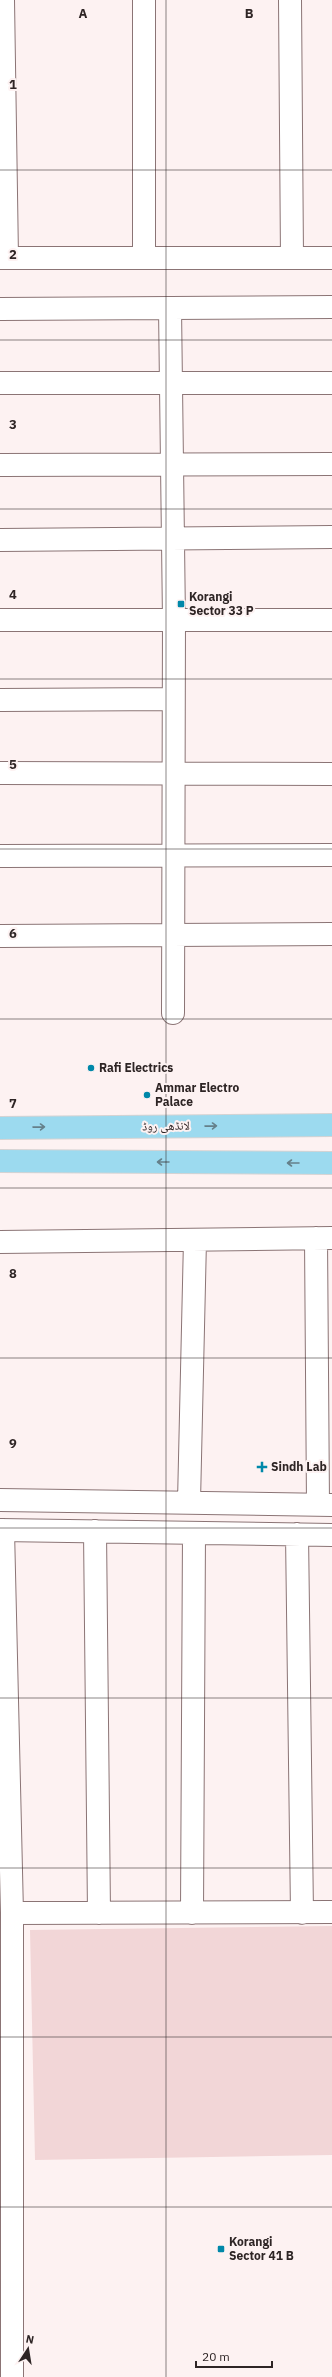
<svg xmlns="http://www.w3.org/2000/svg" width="332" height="2377" viewBox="0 0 332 2377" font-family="'IBM Plex Sans','Noto Naskh Arabic',sans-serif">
  <rect width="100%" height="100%" fill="#fdf2f2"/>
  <path fill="#f2d6d7" d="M332,1926v229l-297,5 -5,-230z"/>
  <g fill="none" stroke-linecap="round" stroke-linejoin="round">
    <g stroke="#8b7475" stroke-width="24">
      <path id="minor" d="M3,0l4,258
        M290,0l2,258
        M0,258h332
        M144,258v-258
        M170,308l4,312 -1,393
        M0,309l332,-2
        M0,383h332
        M0,465l332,-1
        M0,540l332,-3
        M0,620h332
        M0,700l173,-1
        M0,773l332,1
        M0,856l332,-1
        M0,936l332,-2
        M316,1238l2,266
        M0,1242l332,-4
        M0,1500l332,5
        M189,1502l6,-262
        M0,1530l332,5
        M3,1530l9,383v464
        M95,1531l4,382
        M297,1534l5,379
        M12,1913l320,-1
        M192,1913l2,-380"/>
    </g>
    <g stroke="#d5d3d3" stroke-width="24">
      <path id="major" d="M0,1128l332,-3
        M0,1161l332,2"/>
    </g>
    <use href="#minor" stroke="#fff" stroke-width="22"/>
    <use href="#major" stroke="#9cdaef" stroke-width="22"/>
  </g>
  <defs><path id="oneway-shaft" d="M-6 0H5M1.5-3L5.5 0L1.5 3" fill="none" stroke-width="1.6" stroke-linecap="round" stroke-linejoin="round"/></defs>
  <g stroke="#65808a">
    <use href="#oneway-shaft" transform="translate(211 1126) rotate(-1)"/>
    <use href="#oneway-shaft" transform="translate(39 1127) rotate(-1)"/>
    <use href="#oneway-shaft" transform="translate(163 1162) rotate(-180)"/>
    <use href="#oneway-shaft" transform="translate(293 1163) rotate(-180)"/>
  </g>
  <path fill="none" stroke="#2e2525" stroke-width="1" stroke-opacity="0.55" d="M166,0v2377M0,170h332M0,340h332M0,509h332M0,679h332M0,849h332M0,1019h332M0,1188h332M0,1358h332M0,1528h332M0,1698h332M0,1868h332M0,2037h332M0,2207h332"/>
  <g fill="#0088a9" stroke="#fdf2f2" stroke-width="1.5">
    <rect x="177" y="600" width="8" height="8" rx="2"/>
    <circle cx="91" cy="1068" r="4"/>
    <circle cx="147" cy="1095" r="4"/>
    <path d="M260 1461h4v4h4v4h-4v4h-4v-4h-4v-4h4z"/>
    <rect x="217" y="2245" width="8" height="8" rx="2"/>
  </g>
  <g text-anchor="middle" stroke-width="4" stroke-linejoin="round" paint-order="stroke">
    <g font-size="12" font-weight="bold" fill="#2e2525" stroke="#fdf2f2" text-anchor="start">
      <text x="189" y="601">Korangi<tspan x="189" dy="14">Sector 33 P</tspan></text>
      <text x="99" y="1072">Rafi Electrics</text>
      <text x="155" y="1092">Ammar Electro<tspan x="155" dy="14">Palace</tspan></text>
      <text x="271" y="1471">Sindh Lab</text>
      <text x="229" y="2246">Korangi<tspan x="229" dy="14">Sector 41 B</tspan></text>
    </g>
    <g font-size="12" fill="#2e2525" stroke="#fdf2f2">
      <text transform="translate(166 1126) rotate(-1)" y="4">لانڈھی روڈ</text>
    </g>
  </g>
  <g font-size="13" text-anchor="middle" font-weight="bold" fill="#2e2525" stroke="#fdf2f2" stroke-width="4" stroke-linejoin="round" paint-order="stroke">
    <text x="83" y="18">A</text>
    <text x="249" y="18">B</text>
    <text x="13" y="89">1</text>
    <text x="13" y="259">2</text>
    <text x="13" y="429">3</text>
    <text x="13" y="599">4</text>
    <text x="13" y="769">5</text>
    <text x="13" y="938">6</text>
    <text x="13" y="1108">7</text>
    <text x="13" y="1278">8</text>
    <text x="13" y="1448">9</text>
  </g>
  <g transform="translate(28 2349) rotate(12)" stroke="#fdf2f2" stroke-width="3" paint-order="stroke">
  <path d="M0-3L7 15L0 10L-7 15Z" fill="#2e2525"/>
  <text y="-6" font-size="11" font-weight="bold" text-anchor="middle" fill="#2e2525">N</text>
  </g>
  <path d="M196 2361v6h76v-6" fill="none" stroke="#2e2525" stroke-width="2"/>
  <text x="202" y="2361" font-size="12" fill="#2e2525" stroke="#fdf2f2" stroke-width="3" paint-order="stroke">20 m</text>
</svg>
